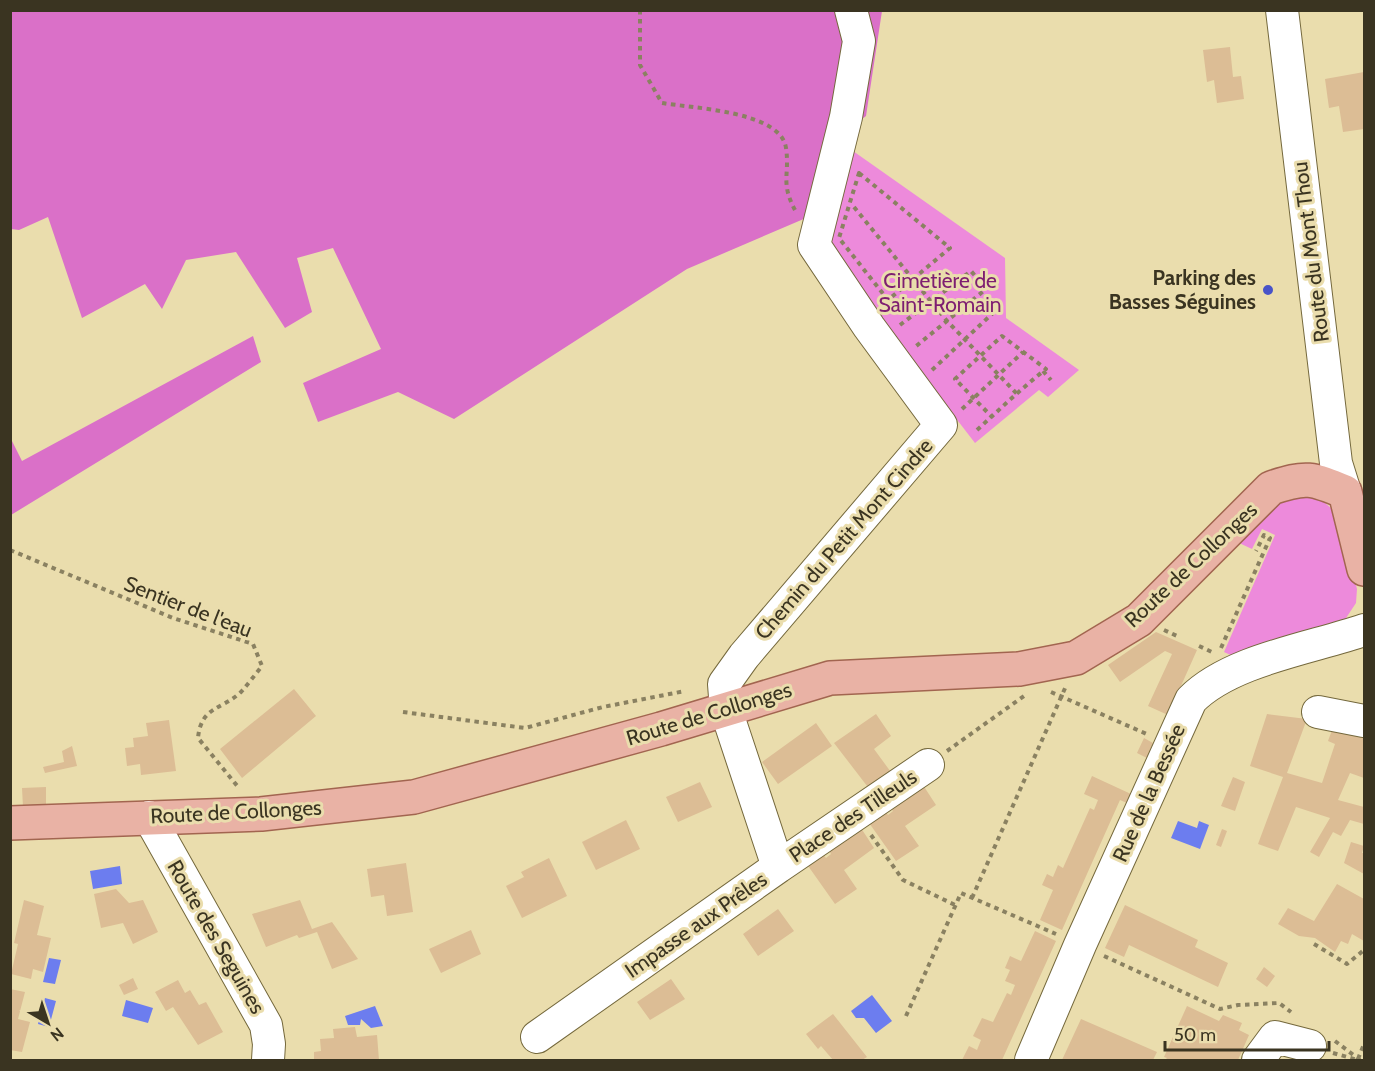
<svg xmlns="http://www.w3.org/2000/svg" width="1375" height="1071" viewBox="0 0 1375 1071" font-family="Cabin,sans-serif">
  <rect width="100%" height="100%" fill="#eaddad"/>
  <path fill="#ed8adb" d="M853,151l152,107 1,60 73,52 -31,27 -9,-7 -64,53 -153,-198z
    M1289,494l30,4 12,10 9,15 17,66 -1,14 -12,18 -109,36 -11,-5 51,-117 -13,-6 -10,20 -15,-7z"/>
  <path fill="#da70c8" d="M11,11h871l-16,105 -36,27 -24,75 -119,51 -233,150 -56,-27 -80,30 -15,-39 78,-34 -48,-101 -36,10 15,54 -27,16 -49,-76 -50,8 -24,49 -17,-25 -63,34 -34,-101 -29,13 -8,-1z
    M253,336l8,26 -250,153v-76l11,22z"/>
  <path fill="#6c7def" d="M1178,821l19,7 2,-7 10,4 -9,24 -29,-11z
    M120,866l2,18 -29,5 -3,-18z
    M49,958l12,2 -6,24 -12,-2z
    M872,995l20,26 -16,12 -12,-15h-8l-5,-7z
    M45,998l11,3 -7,26 -11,-3z
    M126,1000l27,8 -5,15 -26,-7z
    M375,1006l8,20 -12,2 -10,-9 -1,6h-12l-3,-9z"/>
  <path fill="#dcbd95" d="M1230,47l3,30 8,-1 3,23 -27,4 -3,-23 -7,2 -4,-32z
    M1364,72v57l-21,3 -4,-26 -10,2 -4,-29z
    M1156,632l41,18 -29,65 -20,-9 24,-52 -7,-3 -45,31 -12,-17z
    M294,689l22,27 -74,62 -22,-29z
    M876,714l15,22 -17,13 22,30 -22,16 -40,-52z
    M1267,714l40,5 -20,54 35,10 13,-39 -7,-3 7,-19 29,6v50l-14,-5 -12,27 26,7v17l-14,-4 -9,16 -8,-4 -14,25 -9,-5 20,-34 -34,-11 -18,44 -20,-7 25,-67 -33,-11z
    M169,720l7,51 -35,4 -1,-11 -13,2 -2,-18 9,-1 -1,-9 15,-2 -2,-13z
    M816,723l16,23 -54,38 -16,-22z
    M1144,738l9,5 -6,15 -10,-5z
    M72,746l5,20 -32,7 -2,-6 21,-5 -2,-11z
    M1092,776l39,18 -4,9 -7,-3 -58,130 -22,-10 13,-30 -11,-5 5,-11 6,3 5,-12 5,3 27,-60 4,2 4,-10 -14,-6z
    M1233,777l12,5 -10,29 -14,-5z
    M700,782l12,25 -34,15 -12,-25z
    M921,782l15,23 -31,21 14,20 -23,15 -29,-41 16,-12 5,7 5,-4 -5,-6z
    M46,787v19l-23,1 -1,-19z
    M626,820l14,29 -44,21 -14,-28z
    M859,825l15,23 -30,22 13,19 -22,15 -29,-41 15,-11 5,6 5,-4 -4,-7z
    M1222,829l5,2 -6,16 -5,-2z
    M1351,842l13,4 -2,7h2v21l-20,-11z
    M549,858l18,38 -45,22 -16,-32 18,-9 -3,-5z
    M406,863l7,49 -26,4 -3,-21 -13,2 -4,-28z
    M1337,884l27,15v42l-12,-7 -4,10 -7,-3 -6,11 -20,-14 -16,-2 -21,-12 10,-16 26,13z
    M116,889l13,14 14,-3 15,32 -25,12 -10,-21 -22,5 -7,-34z
    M24,900l20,6 -7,29 14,3 -8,34 -10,-3 -2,10 -20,-5 7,-30 -4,-1z
    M300,900l12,29 20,-7 26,37 -26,10 -15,-37 -18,6 -2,-3 -31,12 -14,-33z
    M1125,905l73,35 -3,7 33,16 -10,24 -89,-42 -5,12 -19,-9z
    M778,909l16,22 -36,25 -15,-22z
    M471,930l10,24 -40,19 -12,-24z
    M1035,931l21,10 -54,119h-40l7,-14 8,4 4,-10 -8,-4 9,-18 11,4 14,-29 4,2 4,-10 -10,-4 5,-11 -5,-2 5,-12 11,5z
    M1264,967l11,9 -8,11 -11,-8z
    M133,978l5,11 -14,6 -5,-10z
    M671,979l14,20 -35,21 -13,-18z
    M178,980l7,13 5,-3 9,15 7,-3 17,30 -25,13 -25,-38 -7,4 -11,-19z
    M10,989l15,3 -7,27 12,3 -8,30 -12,-2z
    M1187,1006l32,15 4,-6 19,8 -3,7 10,5 -11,25h-73l2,-2 -3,-1z
    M833,1014l34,43 -5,3h-29l-12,-14 -3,3 -12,-15z
    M1081,1019l76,33 -4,8h-91z
    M355,1027l2,10 20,-2 2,25h-65v-8l7,-1 -1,-12 14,-1 -1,-9z"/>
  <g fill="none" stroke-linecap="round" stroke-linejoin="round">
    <g stroke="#74683c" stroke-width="34">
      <path id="minor" d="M1282,10l54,453 9,29
        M1318,712l46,9
        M149,817l117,208 3,19 -1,16
        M778,867l150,-102
        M537,1037l241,-170 -52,-157 -2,-26 20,-28 197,-231 -72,-98 -55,-82 32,-128 13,-76 -8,-31
        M1031,1060l49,-115 111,-245c39,-40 121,-52 173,-70
        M1258,1060l17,-23 35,9"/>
    </g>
    <g stroke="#a26550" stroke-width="36">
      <path id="major" d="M10,823l251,-9 153,-17 247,-68 169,-51 189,-9 57,-11 63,-38 132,-132c35,-12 41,-10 74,4l19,77"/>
    </g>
    <path stroke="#8a8161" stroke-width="4" stroke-dasharray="4.5 4.5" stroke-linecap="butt" d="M640,10v55l22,38c29,5 119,8 124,45 4,27 -6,34 9,62
      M859,173l91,75 -62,52 -49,-62z
      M854,207l93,114 70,73
      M900,325l71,-54 15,18 -71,58
      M932,370l61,-57
      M1043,371l8,9
      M962,409l61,-57
      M977,430c23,-21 45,-42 69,-61l-44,-33 -47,43 37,38
      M10,550l163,68 80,26 9,22c-7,9 -14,18 -21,26 -19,18 -40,14 -43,46l41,50
      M1164,630l13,6
      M1199,646l15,7
      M1221,648l49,-110 -6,-3 -8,16
      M1051,692l98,43
      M403,712l122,16 78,-21 82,-16
      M947,751l77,-55
      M871,835l32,45 52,25
      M972,898l94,-212
      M1314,944l33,20 17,-14
      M1104,956l116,53 18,-4 41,-2 12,9
      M906,1016l55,-123 95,41
      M1335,1041l25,19
      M1333,1053l25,7
      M1358,1059l6,-15"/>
    <use href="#minor" stroke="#fff" stroke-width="32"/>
    <use href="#major" stroke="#e9b2a5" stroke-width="33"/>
  </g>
  <circle fill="#4853c8" stroke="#eaddad" stroke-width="2" cx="1268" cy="290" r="6"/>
  <g text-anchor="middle" stroke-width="6" stroke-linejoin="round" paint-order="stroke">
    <g font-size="21" fill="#3a3421" stroke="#eaddad">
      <text transform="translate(1311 252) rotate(-97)" y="7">Route du Mont Thou</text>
      <text transform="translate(844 539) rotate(-49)" y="7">Chemin du Petit Mont Cindre</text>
      <text transform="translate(1191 565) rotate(-43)" y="7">Route de Collonges</text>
      <text transform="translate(188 607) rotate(21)" y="7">Sentier de l'eau</text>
      <text transform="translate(709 714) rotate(-17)" y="7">Route de Collonges</text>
      <text transform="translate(1149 793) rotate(-66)" y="7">Rue de la Bessée</text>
      <text transform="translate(236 812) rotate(-3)" y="7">Route de Collonges</text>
      <text transform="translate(853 816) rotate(-34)" y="7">Place des Tilleuls</text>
      <text transform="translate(696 925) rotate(-35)" y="7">Impasse aux Prêles</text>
      <text transform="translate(216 937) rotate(60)" y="7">Route des Seguines</text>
    </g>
    <g font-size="21" font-weight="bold" fill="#3a3421" stroke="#eaddad" text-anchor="end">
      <text x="1256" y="285">Parking des<tspan x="1256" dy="24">Basses Séguines</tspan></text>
    </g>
    <g font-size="21" fill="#7e1e71" stroke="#eaddad">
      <text x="940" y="288">Cimetière de<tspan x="940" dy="24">Saint-Romain</tspan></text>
    </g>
  </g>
  <rect width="1375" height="1071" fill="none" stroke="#3a3421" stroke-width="24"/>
  <g transform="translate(48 1023) rotate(141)" stroke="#eaddad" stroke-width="4.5" paint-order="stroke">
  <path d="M0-4.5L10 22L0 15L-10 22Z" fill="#3a3421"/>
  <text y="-9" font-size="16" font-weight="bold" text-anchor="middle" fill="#3a3421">N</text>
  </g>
  <path d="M1165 1041v9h164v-9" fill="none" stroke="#3a3421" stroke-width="3"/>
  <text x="1174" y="1041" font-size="18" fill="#3a3421" stroke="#eaddad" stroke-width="4.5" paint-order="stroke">50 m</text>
</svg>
